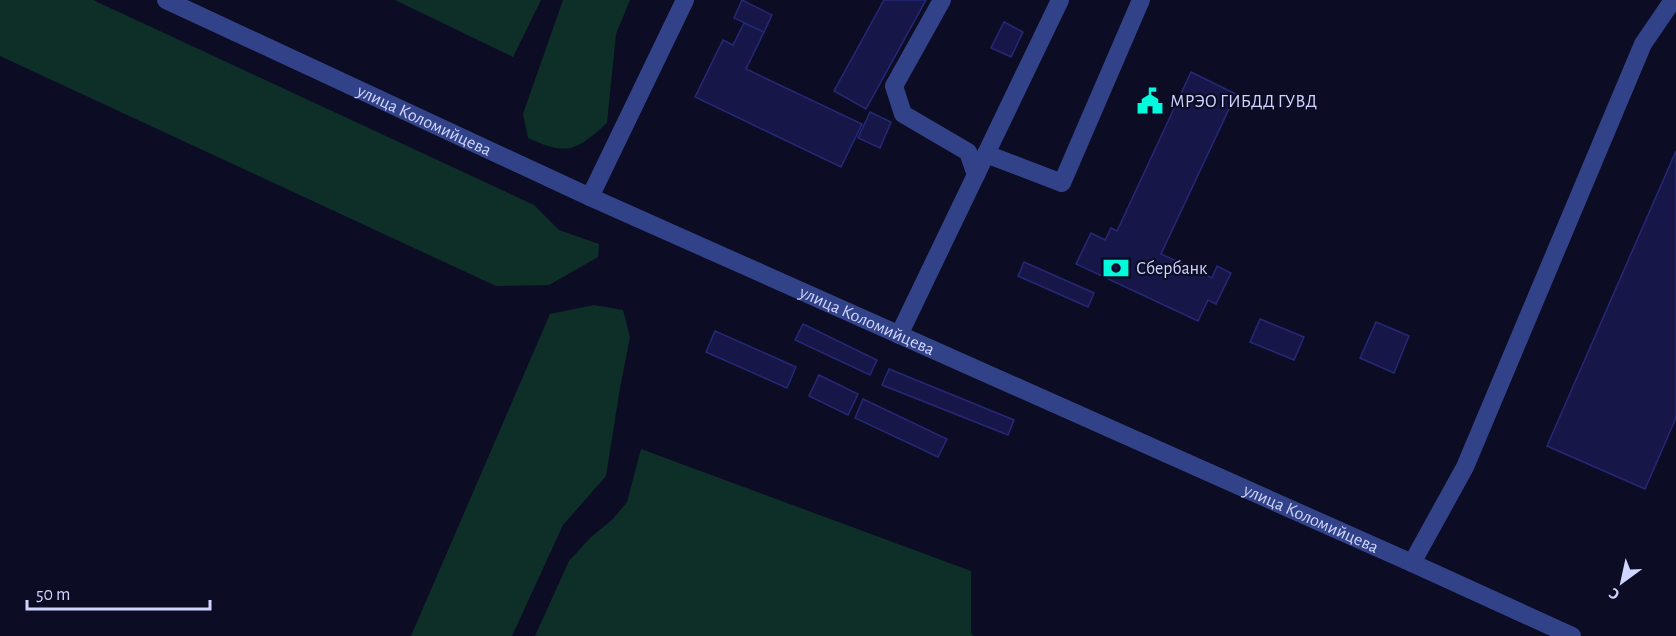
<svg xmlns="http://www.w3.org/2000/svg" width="1676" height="636" viewBox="0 0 1676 636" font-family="'Alegreya Sans',sans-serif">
  <rect width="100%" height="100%" fill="#0c0d25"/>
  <path fill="#0e2f27" d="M0,0h93l441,205 25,25 40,14 -1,13 -49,28 -53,1 -496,-230z
    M395,0h146l-28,57z
    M563,0h67l-14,34 -9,89c-31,28 -40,33 -79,15l-5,-24z
    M594,305l29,5 7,27 -10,51 -14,88 -43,49 -51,111h-101l139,-322z
    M641,449l330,122v63l3,2h-439l34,-75 21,-23 23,-19 14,-17z"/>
  <path fill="#161748" stroke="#262876" stroke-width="1.5" d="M742,0l30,15 -8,17 -30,-14z
    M884,0h42l-60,109 -32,-18z
    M1004,22l19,10 -12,25 -20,-9z
    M744,23l20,9 -18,37 116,55 -21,43 -146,-70 28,-57 10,5z
    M1191,72l45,22 -75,160 51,24 5,-12 14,7 -15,31 -8,-4 -10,21 -122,-57 15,-31 14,7 6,-12 6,3z
    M870,112l21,10 -11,26 -22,-10z
    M1676,151v267l-31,71 -98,-43z
    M1024,262l70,31 -6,14 -70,-31z
    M1260,319l44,18 -10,23 -44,-18z
    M1376,322l33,14 -15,37 -34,-15z
    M803,324l74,36 -7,15 -75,-35z
    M715,331l81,36 -9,21 -81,-36z
    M889,369l125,51 -6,15 -126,-50z
    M819,375l39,19 -10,21 -39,-19z
    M863,399l84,40 -9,18 -83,-39z"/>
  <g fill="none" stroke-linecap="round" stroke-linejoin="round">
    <g stroke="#324288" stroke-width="18">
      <path id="s1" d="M166,0l424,197 822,366 160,73"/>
      <path d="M942,0l-48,86 9,28 65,38 8,23"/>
      <path d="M986,154l76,29 79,-183"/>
      <path d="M590,197l95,-197"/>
      <path d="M899,335l161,-335"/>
      <path d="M1412,563l53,-96 178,-423 30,-44"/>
    </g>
  </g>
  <defs>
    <g id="civic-bare" transform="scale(2.07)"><path d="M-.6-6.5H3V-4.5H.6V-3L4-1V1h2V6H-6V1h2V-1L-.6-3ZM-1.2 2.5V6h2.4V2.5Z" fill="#00fbdc" stroke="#0c0d25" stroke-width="2.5" paint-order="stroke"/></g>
    <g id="bank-bare" transform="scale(2.07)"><path d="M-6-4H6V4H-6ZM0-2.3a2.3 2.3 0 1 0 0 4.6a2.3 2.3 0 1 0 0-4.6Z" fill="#00fbdc" stroke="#0c0d25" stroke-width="2.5" paint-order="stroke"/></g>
  </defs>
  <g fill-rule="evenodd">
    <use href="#civic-bare" x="1150" y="101"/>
    <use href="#bank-bare" x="1116" y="268"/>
  </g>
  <g text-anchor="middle" stroke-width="4.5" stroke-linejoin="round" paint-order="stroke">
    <g font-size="18" fill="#d0d5ff" stroke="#0c0d25" text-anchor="start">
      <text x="1170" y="107">МРЭО ГИБДД ГУВД</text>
      <text x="1136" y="274">Сбербанк</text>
    </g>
    <g font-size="18" fill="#d0d5ff" stroke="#0c0d25">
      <text dy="6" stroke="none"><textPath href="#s1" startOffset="285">улица Коломийцева</textPath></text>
      <text dy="6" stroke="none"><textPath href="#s1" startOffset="771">улица Коломийцева</textPath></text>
      <text dy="6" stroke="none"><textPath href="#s1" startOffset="1257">улица Коломийцева</textPath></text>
    </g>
  </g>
  <g transform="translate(1622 582) rotate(213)" stroke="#0c0d25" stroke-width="4.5" paint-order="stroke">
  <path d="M0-4.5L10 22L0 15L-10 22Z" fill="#d0d5ff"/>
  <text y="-9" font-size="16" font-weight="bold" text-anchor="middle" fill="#d0d5ff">С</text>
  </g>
  <path d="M27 600v9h183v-9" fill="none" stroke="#d0d5ff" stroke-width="3"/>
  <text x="36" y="600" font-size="18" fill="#d0d5ff" stroke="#0c0d25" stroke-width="4.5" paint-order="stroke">50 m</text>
</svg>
